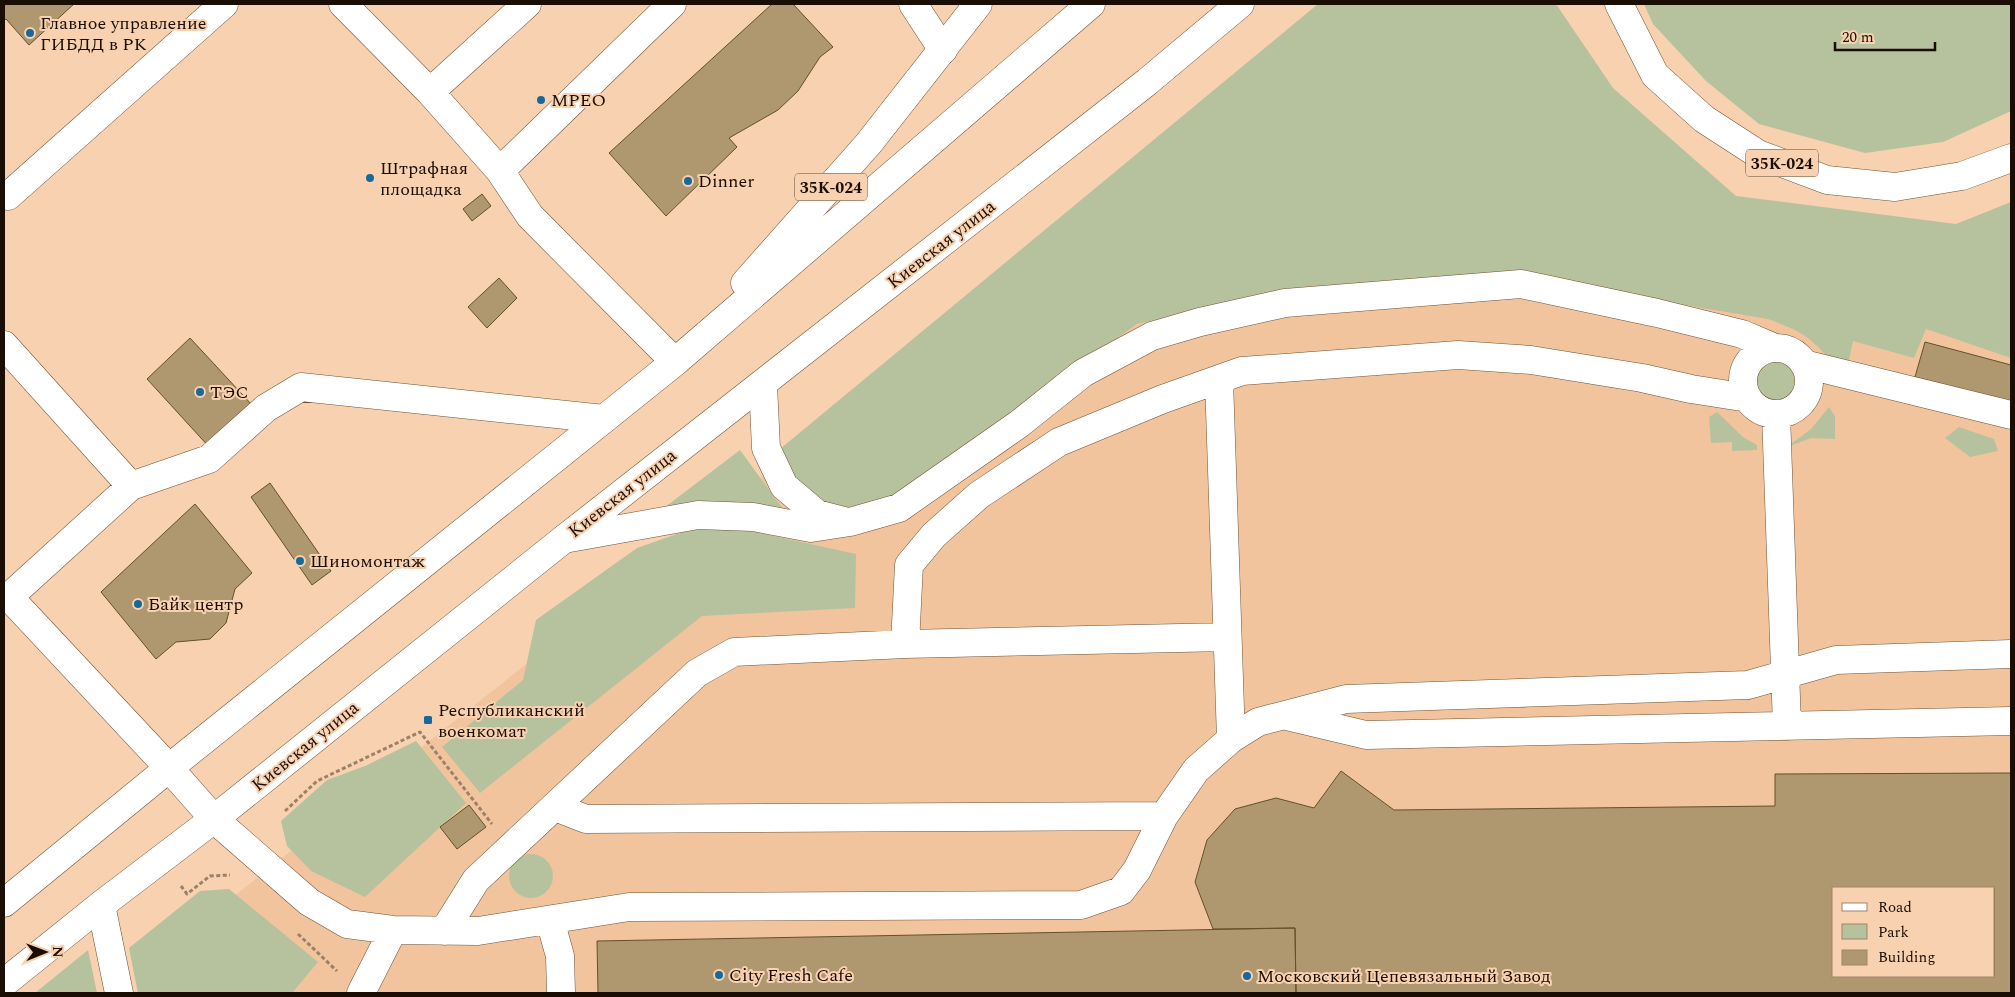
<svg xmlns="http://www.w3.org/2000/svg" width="2015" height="997" viewBox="0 0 2015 997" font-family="Spectral,serif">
  <rect width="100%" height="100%" fill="#f7d1b0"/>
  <path fill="#f1c49e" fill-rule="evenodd" d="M1786,228l225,98v667h-1846l-9,-35 863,-685zM1834,888h160v88h-160z"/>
  <path fill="#b6c29d" d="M1318,4h238l57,84 123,108 220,28 55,-22v156l-85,-29 -12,29 -61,-17 -6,28c-21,-7 -16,-10 -30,-23 -14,-14 -30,-20 -49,-27l-246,-41 -243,14 -142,32 -242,174 -46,14 -29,-8 -19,-14 -21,-41z
    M1644,4h367v107l-68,31 -78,11 -106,-29 -53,-43 -53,-57z
    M1750 384a23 23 0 1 1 46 0a23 23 0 1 1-46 0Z
    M1829,407l6,9v23l-24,-1 -24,9 24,-18z
    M1717,412l26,25 14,8v5l-25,1v-9l-21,1 -2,-26z
    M1959,427l35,12 4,12 -28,6 -25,-19z
    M740,450l45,62 -133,5z
    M728,526l128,28 -1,54 -153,8 -222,177 -38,-46 81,-67 13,-60 101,-72 57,-20z
    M416,741l50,62 -101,94 -54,-26 -24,-25 -6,-25 46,-41 38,-14z
    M509 876a22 22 0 1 1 44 0a22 22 0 1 1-44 0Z
    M229,889l89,73 -26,31h-154l-9,-45 71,-57z
    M88,950l9,43h-62z"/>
  <path fill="#af986f" stroke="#645029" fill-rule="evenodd" d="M4,4h70l-45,41 -23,-26 -2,2z
    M772,4h21l40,43 -13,10 -22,34 -20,19 -49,28 8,9 -71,69 -57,-63z
    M482,194l9,12 -19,15 -9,-12z
    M499,278l18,20 -30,30 -19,-21z
    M190,338l63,68 -42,43 -64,-70z
    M1925,342l86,23v37l-96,-25z
    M270,483l61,88 -19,14 -61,-88z
    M195,504l57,69 -17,16 -9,34 -16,16 -34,3 -20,17 -55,-67z
    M1341,771l53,39 381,-4v-32l236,-1v220h-715l-1,-65 -82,1 -18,-47 12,-42 28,-31 41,-11 38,10zM1834,888h160v88h-160z
    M469,805l17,22 -29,22 -17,-22z
    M1295,928l1,65h-698l-1,-52z"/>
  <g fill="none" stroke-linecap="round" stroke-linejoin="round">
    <g stroke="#715133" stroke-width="29">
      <path id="minor" d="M343,4l87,88 70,79 30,45 145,146
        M913,4l30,46
        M430,92l97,-88
        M500,171l172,-167
        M8,196l216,-192
        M4,345l127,141
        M1743 381a33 33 0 1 1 66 0a33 33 0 1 1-66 0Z
        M1804,364l207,51
        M1219,380l12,359
        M763,385l3,63 18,38 33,28 27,7
        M1776,414l11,312
        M604,419l-303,-32 -35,21 -57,51 -78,27 -122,111 160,171 45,51 95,83 38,22 46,6 85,1 151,-24 452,-2 40,-14 16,-21 27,-54 32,-46 35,-31 27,-17 88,-23 402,-14 88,-25 175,-6
        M564,539l134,-24 55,2 58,11 39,-6 49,-14 120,-84 64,-51 69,-37 48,-14 85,-19 236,-19 136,29 85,21 33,14
        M905,644l4,-79 25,-30 45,-40 80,-53 104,-43 79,-28 216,-16 73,5 111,18 49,11 57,9
        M1286,716l80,19 645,-14
        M555,807l31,12 578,-3
        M101,905l18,88
        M550,920l10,36 1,37
        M444,931l32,-51 221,-207 37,-21 171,-8 322,-7
        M361,993l32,-63"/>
    </g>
    <g stroke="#715133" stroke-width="29">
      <path id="major" d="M1619,4l36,71 49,44 54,35 69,26 68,7 67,-11 49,-18
        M745,283l124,-140 109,-139
        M4,903l165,-135 506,-406 416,-358
        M4,983l97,-78 113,-86 350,-280 583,-457 93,-78"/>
    </g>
    <path stroke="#9c8068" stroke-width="3" stroke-dasharray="4 2.5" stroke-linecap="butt" d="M285,811l32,-30 103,-49 72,92
      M181,886l6,8 23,-18 20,-1
      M298,934l39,37"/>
    <use href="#minor" stroke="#fff" stroke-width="28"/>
    <use href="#major" stroke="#fff" stroke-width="28"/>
  </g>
  <g fill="#18699b" stroke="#f7d1b0" stroke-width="2">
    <circle cx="30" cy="33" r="5"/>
    <circle cx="541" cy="100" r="5"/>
    <circle cx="370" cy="178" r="5"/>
    <circle cx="688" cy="181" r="5"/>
    <circle cx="200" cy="392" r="5"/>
    <circle cx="300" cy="561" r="5"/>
    <circle cx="138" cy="604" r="5"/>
    <rect x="423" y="715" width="10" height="10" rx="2.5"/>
    <circle cx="719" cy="975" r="5"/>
    <circle cx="1247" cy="976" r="5"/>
  </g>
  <g text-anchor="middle" stroke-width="4" stroke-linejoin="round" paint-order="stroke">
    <g fill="#f7d1b0" stroke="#5c4837" stroke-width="1">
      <rect x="1746" y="149.5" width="72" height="27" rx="4"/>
      <rect x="795" y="173.5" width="72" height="27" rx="4"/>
    </g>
    <g font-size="16" font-weight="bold" fill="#1a0d03">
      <text x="1782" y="169">35К-024</text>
      <text x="831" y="193">35К-024</text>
    </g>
    <g font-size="18" fill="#1a0d03" stroke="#f7d1b0" text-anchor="start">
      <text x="40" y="29">Главное управление<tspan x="40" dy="21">ГИБДД в РК</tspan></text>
      <text x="551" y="106">МРЕО</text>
      <text x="380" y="174">Штрафная<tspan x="380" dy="21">площадка</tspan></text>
      <text x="698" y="187">Dinner</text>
      <text x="210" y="398">ТЭС</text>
      <text x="310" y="567">Шиномонтаж</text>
      <text x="148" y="610">Байк центр</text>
      <text x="438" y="716">Республиканский<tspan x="438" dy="21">военкомат</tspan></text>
      <text x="729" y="981">City Fresh Cafe</text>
      <text x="1257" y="982">Московский Цепевязальный Завод</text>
    </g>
    <g font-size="18" fill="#1a0d03" stroke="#f7d1b0">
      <text transform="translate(941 244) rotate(-38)" y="6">Киевская улица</text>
      <text transform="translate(622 493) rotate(-38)" y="6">Киевская улица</text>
      <text transform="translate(305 746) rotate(-39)" y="6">Киевская улица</text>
    </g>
  </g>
  <rect width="2015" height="997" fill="none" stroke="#1a0d03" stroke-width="10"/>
  <rect x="1832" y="887" width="162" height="90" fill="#f7d1b0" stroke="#9f836b"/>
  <rect x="1842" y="903" width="25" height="8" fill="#ffffff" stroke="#9f836b"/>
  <text x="1878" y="912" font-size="15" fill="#1a0d03">Road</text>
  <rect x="1842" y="924" width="25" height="15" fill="#b6c29d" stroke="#9f836b"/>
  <text x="1878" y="937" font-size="15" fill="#1a0d03">Park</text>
  <rect x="1842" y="950" width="25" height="15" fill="#af986f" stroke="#9f836b"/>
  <text x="1878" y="962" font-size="15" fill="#1a0d03">Building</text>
  <g transform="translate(45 952) rotate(89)" stroke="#f7d1b0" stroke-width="4" paint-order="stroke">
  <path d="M0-4L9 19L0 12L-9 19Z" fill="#1a0d03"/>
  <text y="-8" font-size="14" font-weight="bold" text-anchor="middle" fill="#1a0d03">N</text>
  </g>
  <path d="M1835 42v8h100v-8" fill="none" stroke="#1a0d03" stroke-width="2.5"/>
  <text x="1842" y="42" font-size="15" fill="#1a0d03" stroke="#f7d1b0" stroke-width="4" paint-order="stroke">20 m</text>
</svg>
